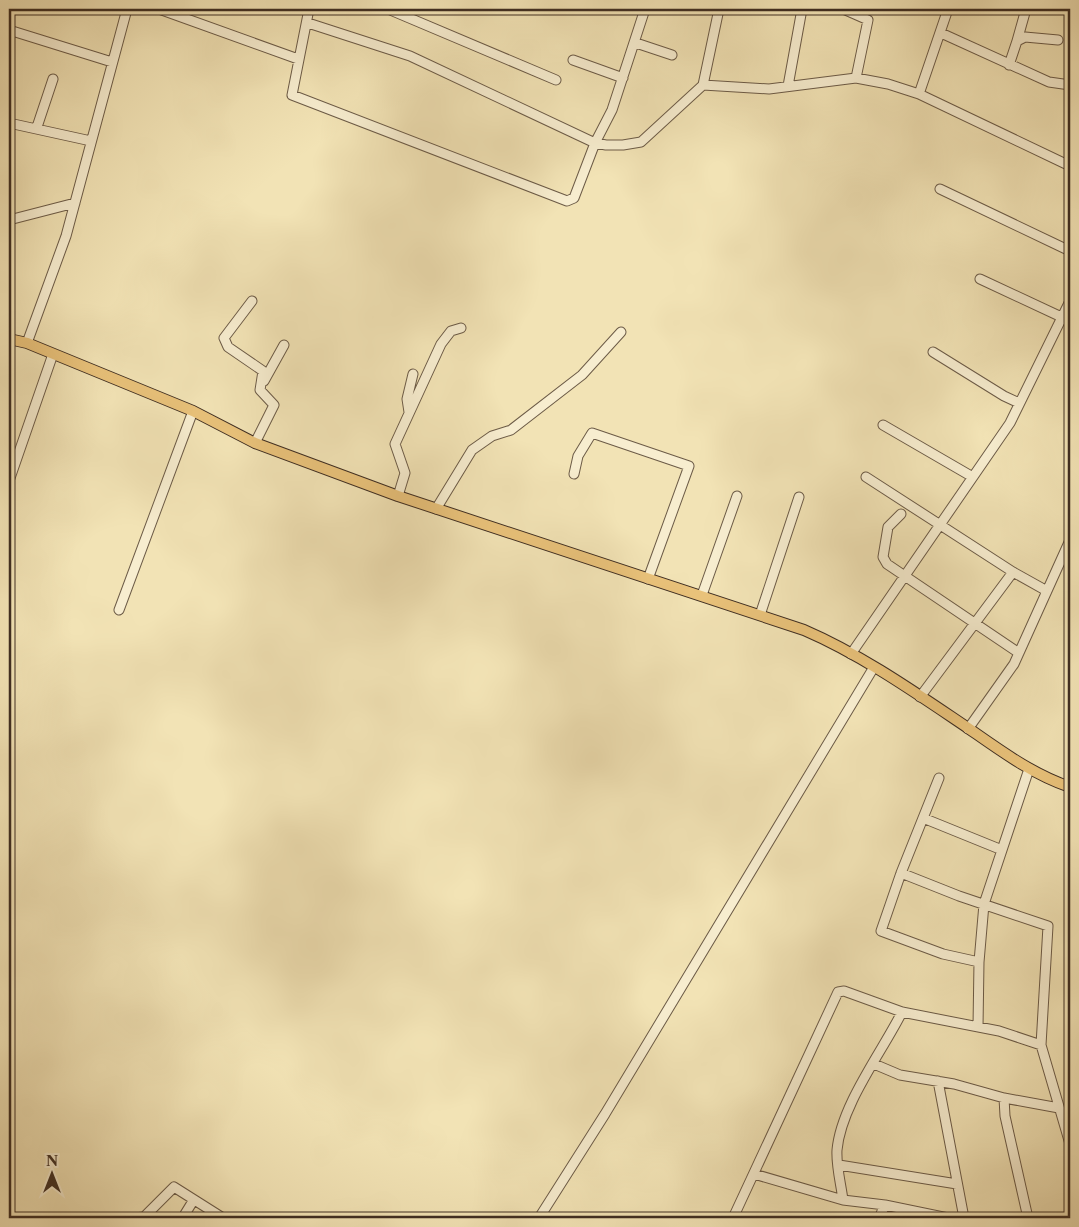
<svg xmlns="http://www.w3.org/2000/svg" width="1079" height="1227" viewBox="0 0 1079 1227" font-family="'Libre Caslon Text',serif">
  <rect width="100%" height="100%" fill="#f2e3b5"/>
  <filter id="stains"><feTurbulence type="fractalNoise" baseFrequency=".004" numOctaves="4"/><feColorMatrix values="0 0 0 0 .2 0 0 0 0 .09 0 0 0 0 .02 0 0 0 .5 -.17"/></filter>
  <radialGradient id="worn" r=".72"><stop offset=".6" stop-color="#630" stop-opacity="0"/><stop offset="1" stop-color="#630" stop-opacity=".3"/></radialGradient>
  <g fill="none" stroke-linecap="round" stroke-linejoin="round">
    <g stroke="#6c5b47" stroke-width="11">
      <path id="minor" d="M159,9l139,50
        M309,9l-17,86 275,106 7,-3 21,-55 17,-33 33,-101
        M388,9l168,71
        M843,9l25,11 -12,58
        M308,23l102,33 185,87 11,2h17l18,-3 62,-57 16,-76
        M9,30l103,32
        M941,33l108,49 21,3
        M1017,41l9,-32
        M636,43l36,12
        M573,60l50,18
        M1009,65l8,-24 8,-4 33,3
        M703,85l66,4 87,-11 32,6 31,10 151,72
        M788,86l14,-77
        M919,94l29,-85
        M9,123l82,18
        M37,127l16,-48
        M940,189l130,62
        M9,220l66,-17
        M980,279l90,42
        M252,301l-28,37 4,9 35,24 -3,19 14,15 -19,38
        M27,343l39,-107 61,-227
        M933,352l71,44 15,7
        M264,381l20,-36
        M409,412l-2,-13 6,-25
        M883,425l88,51
        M574,474l4,-18 14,-23 97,33 -41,113
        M866,477l147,95 34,19
        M9,481l44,-127
        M398,496l7,-23 -10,-29 46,-100 10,-13 10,-3
        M436,509l36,-59 20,-14 19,-6 71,-55 39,-43
        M901,514l-13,13 -5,30 4,7 132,89
        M702,595l35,-99
        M119,610l74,-199
        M760,615l39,-118
        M851,654l159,-231 60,-122
        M920,697l93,-125
        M968,729l46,-65 56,-124
        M939,778l-38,95 -20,58 62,23 36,8
        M923,818l79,32
        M901,873l58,23 89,30 -7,119 29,99
        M978,1027l1,-65 5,-58 45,-135
        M874,1064l26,11 54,9 50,14 55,10
        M938,1081l26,137
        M1004,1098l1,18 23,102
        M839,1165l118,19
        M754,1174l89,26 42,5 63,13
        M843,1200c-2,-16 -7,-34 -6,-50 4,-45 45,-98 65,-138
        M134,1218l10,-1 30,-30 49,31
        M185,1218v-4l8,-13
        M539,1218l66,-104 269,-447
        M733,1218l105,-226 6,-1 58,21 97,19 42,14
        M879,1218l6,-13"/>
    </g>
    <g stroke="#3f2e22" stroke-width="12">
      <path id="major" d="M9,339l18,4 166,68 62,32 143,53 406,134c58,25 112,63 164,98 33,23 64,46 102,59"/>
    </g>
    <use href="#minor" stroke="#f7edcf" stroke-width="9"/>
    <use href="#major" stroke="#e9c27a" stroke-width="10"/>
  </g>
  <rect width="1079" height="1227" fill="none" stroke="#f2e3b5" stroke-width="30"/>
  <rect x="10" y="10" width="1059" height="1207" fill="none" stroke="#3f2e22" stroke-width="2.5"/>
  <rect x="15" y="15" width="1049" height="1197" fill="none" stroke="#3f2e22"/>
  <g transform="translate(52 1174)" stroke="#f7edcf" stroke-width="4" paint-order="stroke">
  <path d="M0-4L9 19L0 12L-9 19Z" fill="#3f2e22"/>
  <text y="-8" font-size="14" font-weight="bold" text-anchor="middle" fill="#3f2e22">N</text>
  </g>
  <rect width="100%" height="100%" filter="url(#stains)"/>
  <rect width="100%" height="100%" fill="url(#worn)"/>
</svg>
